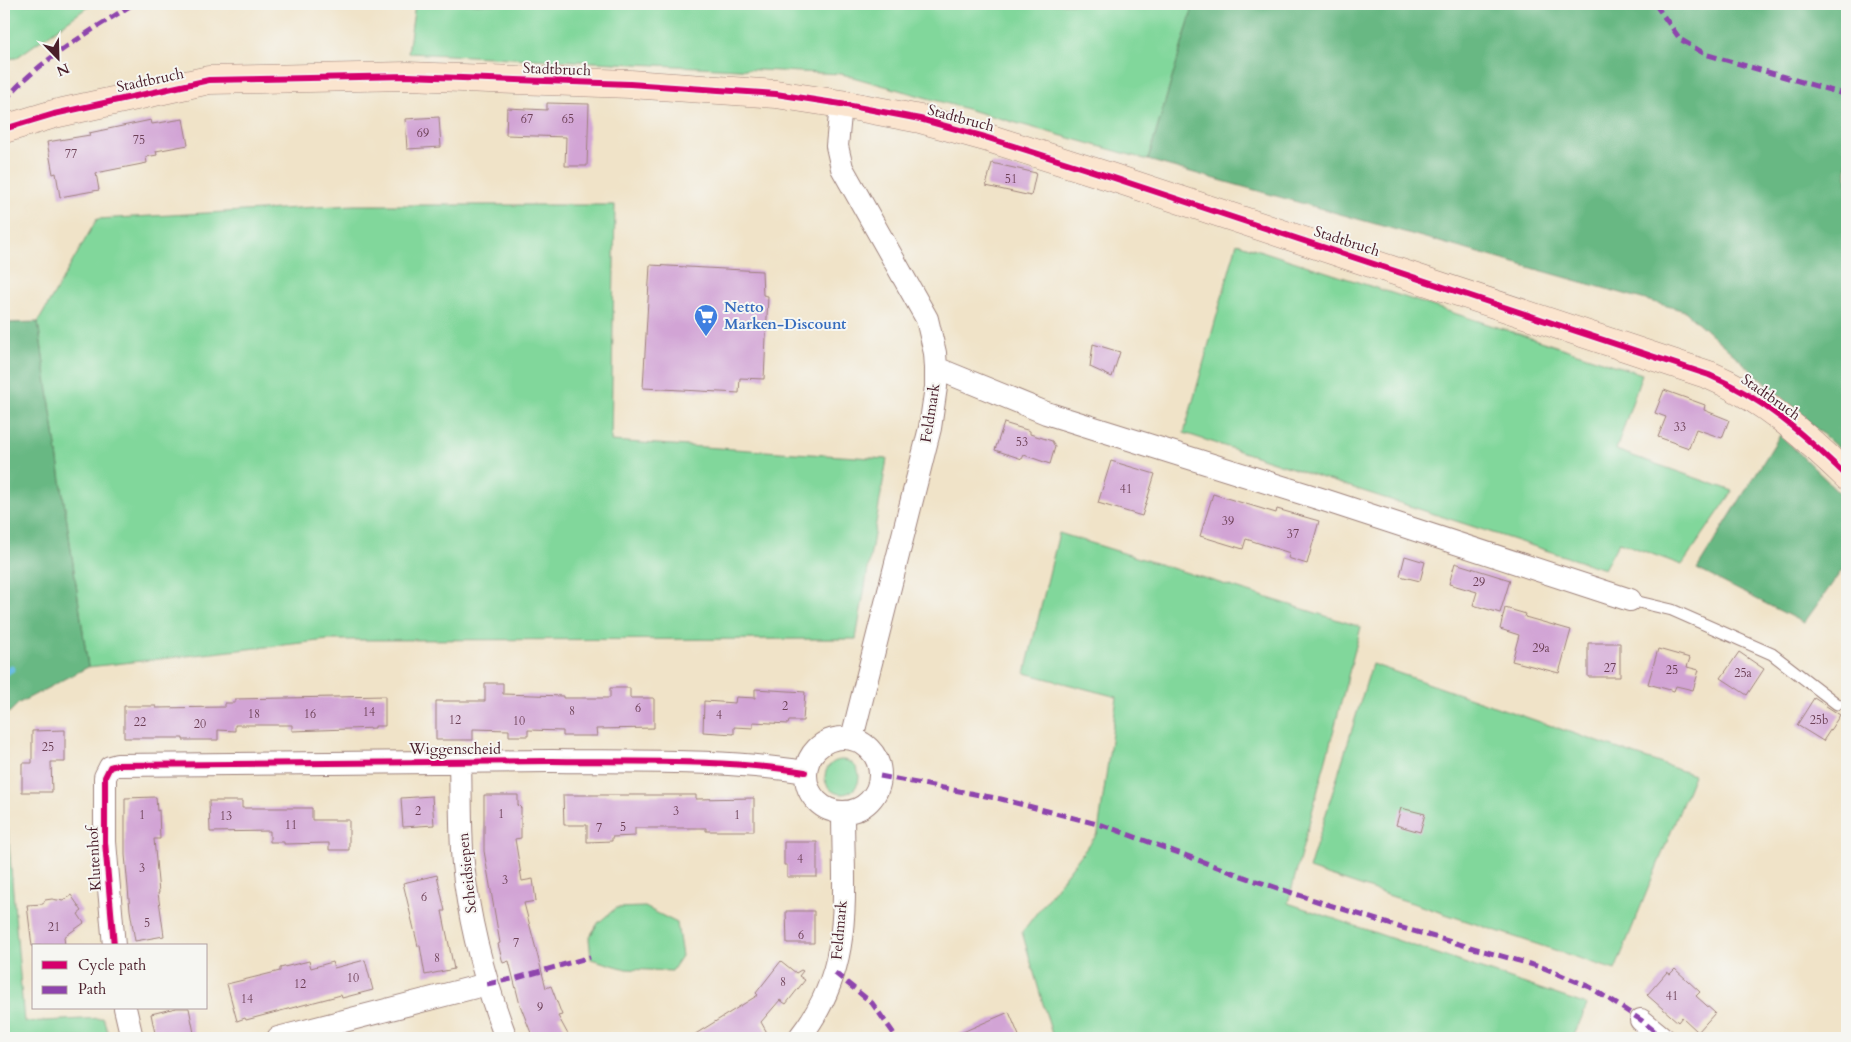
<svg xmlns="http://www.w3.org/2000/svg" width="1851" height="1042" viewBox="0 0 1851 1042" font-family="Cardo,serif">
  <rect width="100%" height="100%" fill="#f6f6f2"/>
  <filter id="ink" filterUnits="userSpaceOnUse"><feTurbulence type="fractalNoise" baseFrequency=".02" numOctaves="2"/><feDisplacementMap in="SourceGraphic" scale="10" xChannelSelector="R" yChannelSelector="G"/><feConvolveMatrix kernelMatrix="1 2 1 2 8 2 1 2 1" color-interpolation-filters="sRGB"/></filter>
  <filter id="wash" filterUnits="userSpaceOnUse"><feTurbulence type="fractalNoise" baseFrequency=".0096" numOctaves="4" result="noise"/><feDisplacementMap in="SourceGraphic" scale="20" xChannelSelector="R" yChannelSelector="G"/><feGaussianBlur stdDeviation="1.12" result="paint"/><feColorMatrix in="noise" values="0 0 0 0 0 0 0 0 0 0 0 0 0 0 0 0 0 1.4 0 .05"/><feComposite in="paint" operator="in"/></filter>
  <g filter="url(#wash)">
    <rect width="100%" height="100%" fill="#f0e3c8"/>
    <path fill="#81d79b" stroke="#667b63" d="M4,4h88l-76,54 -12,1z
      M415,4h779l-46,156 -306,-86 -434,-21z
      M354,205h261l-4,236 276,18 -31,180 -528,1 -240,27 -50,-345 59,-103z
      M1237,243l405,131 -26,76 117,41 -51,74 -63,-23 -15,27 -420,-136z
      M1059,533l302,94 -73,276 299,102 -14,33h-520l-31,-106 76,-99 19,-136 -92,-24z
      M1372,664l322,111 -79,195 -306,-101z
      M825 777a17 17 0 1 1 34 0a17 17 0 1 1-34 0Z
      M4,785l20,237 79,-4 7,20h-106z
      M645,907l32,16 5,33 -10,15 -46,-2 -35,-10 -2,-21 9,-15 18,-15z"/>
    <path fill="#68b883" stroke="#596c57" d="M1194,4h653v452l-162,-145 -537,-151z
      M38,322l50,345 -69,36 -15,15v-395z
      M1780,435l67,65v63l-43,60 -107,-54z"/>
    <g fill="none" stroke-linecap="round" stroke-linejoin="round">
      <path stroke="#67bce4" stroke-width="7" d="M4,673l7,-4"/>
    </g>
    <g id="blocks">
      <path fill="#d2a4d5" d="M547,103l42,1 -2,62h-22l1,-29 -60,-2 1,-27 40,2z
        M439,117l2,30 -34,2 -2,-30z
        M183,119l5,26 -32,6 1,4 -11,2 1,6 -51,10 3,17 -39,7 -4,-24 -3,1 -6,-32 43,-7 -1,-2 62,-13 1,4z
        M992,163l44,10 -5,23 -45,-10z
        M650,265l112,6 1,24 5,1 -4,83 -24,-1 -1,15 -96,-5z
        M1093,344l27,8 -8,25 -22,-10z
        M1664,390l41,15 -1,5 25,10 -7,18 -26,-9 -7,19 -31,-11 8,-20 -11,-4z
        M1004,423l26,8v3l22,7 3,6 -5,17 -26,-9 -2,4 -27,-9z
        M1111,461l44,13 -13,42 -44,-13z
        M1213,494l63,19 1,-4 42,12 -12,43 -19,-6 2,-5 -44,-14 -3,10 -43,-13z
        M1405,556l20,6 -5,19 -20,-5z
        M1455,563l55,17 -10,33 -27,-8 4,-13 -28,-8z
        M1505,608l21,6 -1,3 46,13 -12,43 -47,-12 7,-26 -19,-6z
        M1588,643h32v34h-32z
        M1658,649l32,9 -3,9 12,3 -6,20 -17,-4 -2,5 -26,-7z
        M1739,652l25,17 -17,26 -26,-17z
        M485,683h18v11l60,2v2h47v-10h20v10h24v30l-58,1 1,7h-34v-5l-35,-1v6h-19v-6l-36,-1v11h-37v-39h49z
        M755,689l50,3 -2,29h-14l-1,3 -35,-2v6l-19,-1v7l-31,-2 1,-31 31,2 1,-6 19,1z
        M385,696v30h-10v2l-83,3v-6h-57v6l-17,-1v10h-35v-2h-59v-32h32v2l69,-1v-4h10v-4z
        M1814,698l26,17 -17,26 -26,-16z
        M65,730v32h-14l1,30h-30v-29h10v-32z
        M484,795h34v10l3,3v30l-6,1 7,42 11,-2 3,22 -12,2 22,85 5,-2 11,29 -4,1 12,22h-37l-13,-33 -11,-44 -6,2 -5,-19 2,-1 -16,-92z
        M563,795h133v4l58,-1v33h-48v-3h-71v8l-23,1v4l-25,1v-17h-23z
        M432,796l2,29 -31,2 -2,-29z
        M156,797l1,14 2,-1 1,29h-6l5,54h-1l6,43 -29,5 -5,-31 -5,-55v-57z
        M209,801h33v7h70v12h37v30h-20v-7l-45,1v-2h-14v-11l-60,1z
        M1401,808l24,6 -5,18 -24,-7z
        M784,842h33v35h-30v-12h-3z
        M437,875l8,36h-3l12,58 -29,6 -5,-29h-2l-15,-63z
        M71,895l11,16 -4,3 6,9 -20,14 1,9h-33l-5,-41 16,-1 2,-4 7,-1 11,2z
        M786,911h28v32h-27z
        M365,960l8,30 -31,8 -1,-3 -95,25 -1,-2 -8,3 -10,-37 53,-13v-3l29,-7 2,7 21,-6 2,6z
        M781,961l15,12 5,-3 2,1 -4,5 6,4 -19,24 -6,-4 -19,22 9,16h-81l69,-43 -2,-2z
        M1675,969l25,23 -4,4 19,17 -17,19 -16,-15 -4,5 -31,-27 20,-23 3,2z
        M176,1008h13l6,30h-39l-5,-24z
        M1009,1012l11,26h-71l39,-17z"/>
    </g>
  </g>
  <g filter="url(#ink)">
    <use href="#blocks" fill-opacity="0" stroke="#9d817a" stroke-width="1"/>
    <g fill="none" stroke-linecap="round" stroke-linejoin="round">
      <g stroke="#9d817a" stroke-width="13">
        <path id="lane" d="M1630,600l42,10 100,44 65,50"/>
      </g>
      <g stroke="#9d817a" stroke-width="24">
        <path id="street" d="M841,104l-4,42 5,22 85,151 8,34 1,15v19l-6,41 -78,310
          M936,368l110,45 278,87 306,100
          M806 775a37 37 0 1 1 74 0a37 37 0 1 1-74 0Z
          M460,761c1,34 0,69 3,103 6,60 22,118 43,174
          M114,946l-9,-104v-65l5,-10 7,-2c145,-2 290,-4 435,-4 85,1 170,-2 253,11
          M125,1008l7,30
          M1641,1020l22,18
          M278,1038l209,-54
          M799,1038c56,-70 44,-142 44,-226"/>
      </g>
      <g stroke="#9d817a" stroke-width="29">
        <path id="secondary" d="M4,129l50,-15 155,-34 199,-4 222,8 146,10 65,10 79,15 65,18 126,40 598,198c55,23 95,60 138,101"/>
      </g>
      <use href="#lane" stroke="#fff" stroke-width="11"/>
      <use href="#street" stroke="#fff" stroke-width="22"/>
      <use href="#secondary" stroke="#fbe5cf" stroke-width="28"/>
      <path stroke="#8e44ad" stroke-width="5" stroke-dasharray="10 5" stroke-linecap="butt" d="M1655,4l25,35 25,15 142,41
        M4,101c35,-41 84,-68 129,-97
        M880,776l121,23 104,27 145,53 70,23 79,25 145,41 46,19 51,33 22,18
        M835,973l37,30 25,35
        M487,984l30,-6 73,-21"/>
      <g stroke="#f6f6f2" stroke-width="9">
        <path id="cycleway" d="M4,129l50,-15 155,-34 199,-4 222,8 146,10 65,10 79,15 65,18 126,40 598,198c55,23 95,60 138,101
          M114,946l-9,-104v-65l5,-10 7,-2c145,-2 290,-4 435,-4 85,1 170,-2 253,11"/>
      </g>
      <use href="#cycleway" stroke="#d6006c" stroke-width="6"/>
    </g>
  </g>
  <defs>
    <g id="supermarket-pin" transform="scale(1.25)"><path d="M0 17L-7.5 6A9.5 9.5 0 1 1 7.5 6Z" fill="#3f7fe0" stroke="#f6f6f2"/><path d="M-6-5.5h2.5l.6 2H6L4.5 2H-2.5L-4.4-4H-6ZM-1.5 3.2a1.3 1.3 0 1 0 .1 0ZM3 3.2a1.3 1.3 0 1 0 .1 0Z" fill="#fff"/></g>
  </defs>
  <g fill-rule="evenodd">
    <use href="#supermarket-pin" x="706" y="316"/>
  </g>
  <g text-anchor="middle" stroke-width="4" stroke-linejoin="round" paint-order="stroke">
    <g font-size="12" fill="#6c4056">
      <text x="527" y="123">67</text>
      <text x="568" y="123">65</text>
      <text x="423" y="137">69</text>
      <text x="139" y="144">75</text>
      <text x="71" y="158">77</text>
      <text x="1011" y="183">51</text>
      <text x="1680" y="431">33</text>
      <text x="1022" y="446">53</text>
      <text x="1126" y="493">41</text>
      <text x="1228" y="525">39</text>
      <text x="1293" y="538">37</text>
      <text x="1479" y="586">29</text>
      <text x="1541" y="652">29a</text>
      <text x="1610" y="672">27</text>
      <text x="1672" y="674">25</text>
      <text x="1743" y="677">25a</text>
      <text x="785" y="710">2</text>
      <text x="638" y="712">6</text>
      <text x="572" y="715">8</text>
      <text x="369" y="716">14</text>
      <text x="254" y="718">18</text>
      <text x="310" y="718">16</text>
      <text x="719" y="719">4</text>
      <text x="455" y="724">12</text>
      <text x="1819" y="724">25b</text>
      <text x="519" y="725">10</text>
      <text x="140" y="726">22</text>
      <text x="200" y="728">20</text>
      <text x="48" y="751">25</text>
      <text x="418" y="815">2</text>
      <text x="676" y="815">3</text>
      <text x="501" y="818">1</text>
      <text x="142" y="819">1</text>
      <text x="737" y="819">1</text>
      <text x="226" y="820">13</text>
      <text x="291" y="829">11</text>
      <text x="623" y="831">5</text>
      <text x="599" y="832">7</text>
      <text x="800" y="863">4</text>
      <text x="142" y="872">3</text>
      <text x="505" y="884">3</text>
      <text x="424" y="901">6</text>
      <text x="147" y="927">5</text>
      <text x="54" y="931">21</text>
      <text x="801" y="939">6</text>
      <text x="516" y="947">7</text>
      <text x="437" y="962">8</text>
      <text x="353" y="982">10</text>
      <text x="783" y="986">8</text>
      <text x="300" y="988">12</text>
      <text x="1672" y="1000">41</text>
      <text x="247" y="1003">14</text>
      <text x="540" y="1011">9</text>
    </g>
    <g font-size="15" fill="#4a1f2b" stroke="#f6f6f2">
      <text transform="translate(557 69) rotate(2)" y="5">Stadtbruch</text>
      <text transform="translate(150 80) rotate(-12)" y="5">Stadtbruch</text>
      <text transform="translate(961 118) rotate(15)" y="5">Stadtbruch</text>
      <text transform="translate(1347 241) rotate(18)" y="5">Stadtbruch</text>
      <text transform="translate(1771 397) rotate(35)" y="5">Stadtbruch</text>
      <text transform="translate(930 413) rotate(-81)" y="5">Feldmark</text>
      <text x="455" y="754">Wiggenscheid</text>
      <text transform="translate(94 859) rotate(-93)" y="5">Klutenhof</text>
      <text transform="translate(467 873) rotate(-96)" y="5">Scheidsiepen</text>
      <text transform="translate(839 930) rotate(-85)" y="5">Feldmark</text>
    </g>
    <g font-size="15" font-weight="bold" fill="#366cbe" stroke="#f6f6f2" text-anchor="start">
      <text x="724" y="312">Netto<tspan x="724" dy="17">Marken-Discount</tspan></text>
    </g>
  </g>
  <rect width="1851" height="1042" fill="none" stroke="#f6f6f2" stroke-width="20"/>
  <rect x="32" y="944" width="175" height="65" fill="#f6f6f2" stroke="#b1a0a2"/>
  <rect x="42" y="961" width="25" height="8" fill="#d6006c" stroke="#b1a0a2"/>
  <text x="78" y="970" font-size="15" fill="#4a1f2b">Cycle path</text>
  <rect x="42" y="986" width="25" height="8" fill="#8e44ad" stroke="#b1a0a2"/>
  <text x="78" y="994" font-size="15" fill="#4a1f2b">Path</text>
  <g transform="translate(58 58) rotate(157)" stroke="#f6f6f2" stroke-width="4" paint-order="stroke">
  <path d="M0-4L9 19L0 12L-9 19Z" fill="#4a1f2b"/>
  <text y="-8" font-size="14" font-weight="bold" text-anchor="middle" fill="#4a1f2b">N</text>
  </g>
</svg>
